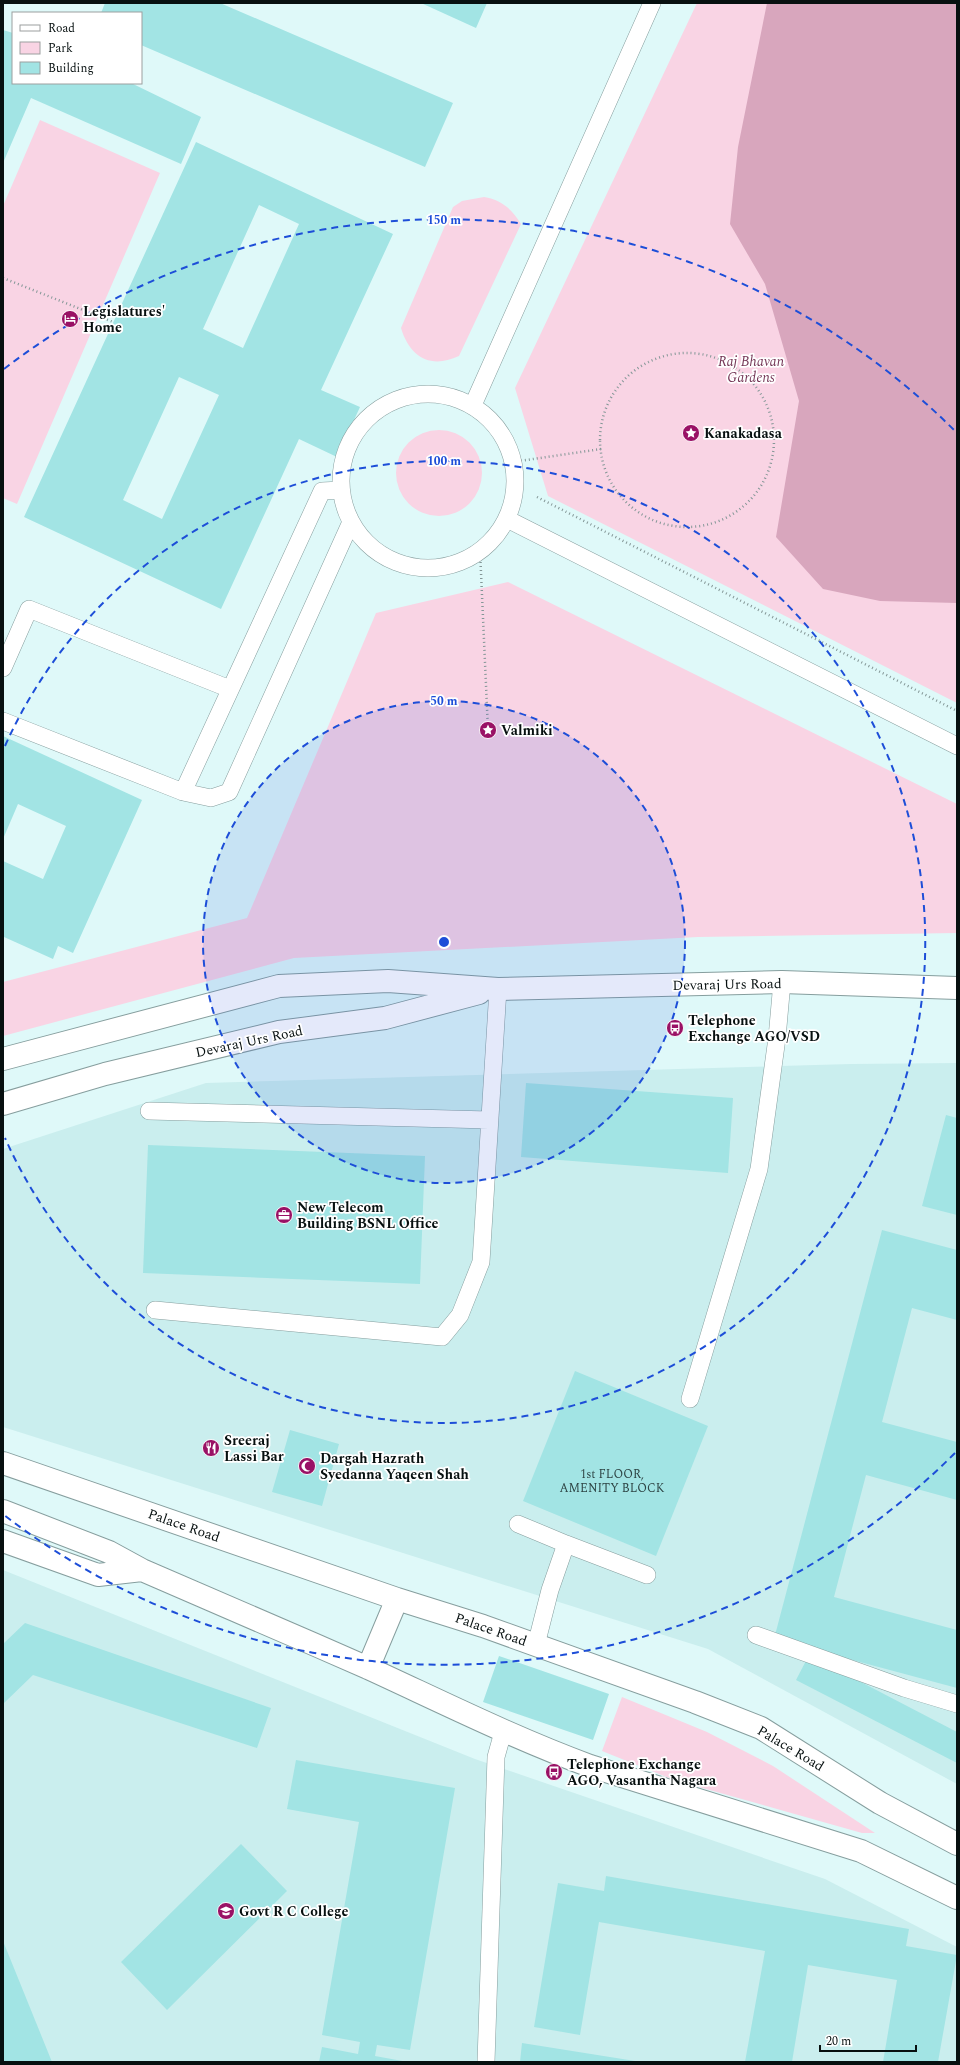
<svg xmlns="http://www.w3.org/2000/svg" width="960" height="2065" viewBox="0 0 960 2065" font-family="Spectral,serif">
  <rect width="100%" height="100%" fill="#dff9f9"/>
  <path fill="#caeeee" d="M957,1063v721l-249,-135 -705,-222v-278l203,-66 645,-19z
    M3,1570l472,189 350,120 132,68v115h-954z"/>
  <path fill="#f9d4e4" d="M697,3h260v700l-409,-207 -33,-108z
    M40,120l120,53 -143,331 -14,-6v-292z
    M484,197c17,3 27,11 37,27l-62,132c-28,13 -49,2 -58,-28l52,-121 9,-6z
    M396 473a43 43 0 1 1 86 0a43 43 0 1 1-86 0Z
    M508,582l449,222v129l-259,4 -404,21 -291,78v-54l244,-64 129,-305z
    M622,1697l85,35 66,34 102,67h-13l-188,-53 -72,-29z"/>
  <path fill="#d8a6bd" d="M767,3h190v600l-77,-2 -57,-12 -47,-52 23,-136 -34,-117 -35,-60 8,-77z"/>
  <path fill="#a2e4e4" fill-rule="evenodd" d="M105,3h115l233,100 -28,64 -284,-122v-32h-40z
    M421,3h66l-11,25z
    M3,30l10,3v50h118l70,34 -20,47 -150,-66 -28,65z
    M196,142l197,92 -72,156 39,17 -23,50 -38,-18 -78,170 -197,-92zM259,205l40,19 -56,124 -40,-19zM179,377l40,18 -57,124 -39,-19z
    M3,736l139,64 -69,153 -15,-7 -5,13 -49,-22 -1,3v-79l40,18 23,-53 -48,-22 -15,35z
    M526,1083l207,15 -5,75 -207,-16z
    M946,1115l11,3v97l-35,-9z
    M148,1145l277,11 -5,128 -277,-11z
    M882,1230l75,20v70l-45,-12 -30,114 75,20v58l-91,-25 -32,122 123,33v58l-183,-49z
    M575,1371l133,55 -52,130 -133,-55z
    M290,1430l49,14 -17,62 -50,-14z
    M25,1623l246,85 -14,40 -224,-73 -30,29v-60z
    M809,1655l148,77v31l-161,-83z
    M499,1656l110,38 -16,46 -110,-38z
    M296,1760l159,28 -45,262 -33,-5 -2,11 33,6h-89l3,-15 36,7 2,-12 -38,-7 37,-213 -72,-13z
    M241,1844l46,47 -120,119 -46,-48z
    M606,1876l303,53 -3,17 51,9 -19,107h-55l14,-82 -89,-15 -16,97h-47l20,-111 -166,-29 -19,113 -46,-8 24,-144 46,8z
    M3,1941l49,121h-49z
    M522,2043l113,18v1h-115z"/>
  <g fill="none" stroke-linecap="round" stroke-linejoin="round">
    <g stroke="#869e9e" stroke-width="18">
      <path id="lane" d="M341 481a87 87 0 1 1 174 0a87 87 0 1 1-174 0Z
        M473,405l179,-402
        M507,519l450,227
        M3,668l26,-59 201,80
        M3,721l180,71 28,6 18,-6 122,-270
        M183,792l139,-301 19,-1
        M149,1111l340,9
        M155,1310l287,27 18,-22 21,-53 17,-273
        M690,1399l69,-230 18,-131 5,-56
        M518,1524l48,20
        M756,1635l148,53 53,16
        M536,1645l14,-55 16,-46 81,31
        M486,2062l10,-305 7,-25"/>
    </g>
    <g stroke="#869e9e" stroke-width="24">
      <path id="secondary" d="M3,1059l276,-73 109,-5 110,8 284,-7 175,6
        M3,1104l102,-30 174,-42 106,-14 94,-25
        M3,1463l394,136 86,27 212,76 66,26 119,75 77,41
        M3,1511l106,41 33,18c76,33 151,65 226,98 74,34 146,70 222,98l271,85 96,47
        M3,1541l95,34 44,-5
        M368,1668l29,-69"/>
    </g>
    <path stroke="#849797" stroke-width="2.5" stroke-dasharray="1 3" stroke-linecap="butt" d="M3,278l110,44
      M600 440a87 87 0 1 1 174 0a87 87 0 1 1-174 0Z
      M513,462l88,-13
      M537,497l420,214
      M480,550l8,180"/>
    <use href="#lane" stroke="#fff" stroke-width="17"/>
    <use href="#secondary" stroke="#fff" stroke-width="22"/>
  </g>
  <circle cx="444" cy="942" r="241" fill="#1d4ed8" fill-opacity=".12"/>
  <g fill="none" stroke="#1d4ed8" stroke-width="2" stroke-dasharray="7 5">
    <circle cx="444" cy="942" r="241"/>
    <path d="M5 746A481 481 0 1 1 5 1138"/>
    <path d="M955 1453A722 722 0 0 1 4 1515M4 369A722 722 0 0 1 955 431"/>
  </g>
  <defs>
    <g id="hotel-disc" transform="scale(0.9)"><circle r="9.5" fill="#991165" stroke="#fff"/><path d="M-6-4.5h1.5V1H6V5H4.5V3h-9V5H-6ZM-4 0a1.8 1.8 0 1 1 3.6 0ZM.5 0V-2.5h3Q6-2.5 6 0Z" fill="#fff"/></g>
    <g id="sight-disc" transform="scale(0.9)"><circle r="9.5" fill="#991165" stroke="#fff"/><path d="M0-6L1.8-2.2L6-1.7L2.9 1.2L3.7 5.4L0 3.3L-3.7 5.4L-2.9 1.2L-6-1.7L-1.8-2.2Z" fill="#fff"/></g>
    <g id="bus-disc" transform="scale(0.9)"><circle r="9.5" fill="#991165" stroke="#fff"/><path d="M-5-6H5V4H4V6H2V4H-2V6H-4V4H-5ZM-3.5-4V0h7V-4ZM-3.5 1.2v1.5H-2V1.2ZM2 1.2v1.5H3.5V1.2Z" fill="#fff"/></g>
    <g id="office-disc" transform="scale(0.9)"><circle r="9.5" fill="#991165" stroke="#fff"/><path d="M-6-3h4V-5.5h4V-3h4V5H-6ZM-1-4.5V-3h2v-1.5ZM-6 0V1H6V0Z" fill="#fff"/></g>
    <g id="restaurant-disc" transform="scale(0.9)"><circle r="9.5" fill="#991165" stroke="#fff"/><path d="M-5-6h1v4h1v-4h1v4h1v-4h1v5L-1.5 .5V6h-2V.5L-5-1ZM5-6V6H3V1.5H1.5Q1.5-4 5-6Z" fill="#fff"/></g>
    <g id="mosque-disc" transform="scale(0.9)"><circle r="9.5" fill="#991165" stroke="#fff"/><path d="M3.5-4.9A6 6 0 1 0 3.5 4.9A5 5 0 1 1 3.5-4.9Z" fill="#fff"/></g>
    <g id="university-disc" transform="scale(0.9)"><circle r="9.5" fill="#991165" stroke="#fff"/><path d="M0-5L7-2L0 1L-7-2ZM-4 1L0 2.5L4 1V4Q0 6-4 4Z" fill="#fff"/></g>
  </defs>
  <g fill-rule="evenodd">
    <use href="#hotel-disc" x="70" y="319"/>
    <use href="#sight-disc" x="691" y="433"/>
    <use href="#sight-disc" x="488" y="730"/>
    <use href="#bus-disc" x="675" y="1028"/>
    <use href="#office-disc" x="284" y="1215"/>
    <use href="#restaurant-disc" x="211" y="1448"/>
    <use href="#mosque-disc" x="307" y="1466"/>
    <use href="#bus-disc" x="554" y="1772"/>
    <use href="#university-disc" x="226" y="1911"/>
  </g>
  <g text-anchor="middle" stroke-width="3.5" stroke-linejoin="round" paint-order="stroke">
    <g font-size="12" fill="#2e4545">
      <text x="612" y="1478">1st FLOOR,<tspan x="612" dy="14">AMENITY BLOCK</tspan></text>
    </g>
    <g font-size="14" font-weight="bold" fill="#071010" stroke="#fff" text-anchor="start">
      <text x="83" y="316">Legislatures'<tspan x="83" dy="16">Home</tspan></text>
      <text x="704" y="438">Kanakadasa</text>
      <text x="501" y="735">Valmiki</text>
      <text x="688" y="1025">Telephone<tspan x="688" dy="16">Exchange AGO/VSD</tspan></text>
      <text x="297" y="1212">New Telecom<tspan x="297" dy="16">Building BSNL Office</tspan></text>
      <text x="224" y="1445">Sreeraj<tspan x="224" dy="16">Lassi Bar</tspan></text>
      <text x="320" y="1463">Dargah Hazrath<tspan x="320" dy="16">Syedanna Yaqeen Shah</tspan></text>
      <text x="567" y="1769">Telephone Exchange<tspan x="567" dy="16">AGO, Vasantha Nagara</tspan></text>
      <text x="239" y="1916">Govt R C College</text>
    </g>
    <g font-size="14" font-style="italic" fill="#743656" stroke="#fff">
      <text x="751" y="366">Raj Bhavan<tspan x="751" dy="16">Gardens</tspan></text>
    </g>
    <g font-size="14" fill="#071010" stroke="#fff">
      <text transform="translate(727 984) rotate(-1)" y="5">Devaraj Urs Road</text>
      <text transform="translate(249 1041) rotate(-12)" y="5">Devaraj Urs Road</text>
      <text transform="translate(184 1525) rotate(19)" y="5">Palace Road</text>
      <text transform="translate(491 1629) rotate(19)" y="5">Palace Road</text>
      <text transform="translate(791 1748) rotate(31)" y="5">Palace Road</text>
    </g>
  </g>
  <circle cx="444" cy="942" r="6" fill="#1d4ed8" stroke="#fff" stroke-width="2"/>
  <g font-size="12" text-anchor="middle" font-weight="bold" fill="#1d4ed8" stroke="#fff" stroke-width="3.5" stroke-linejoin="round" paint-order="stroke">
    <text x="444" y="224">150 m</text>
    <text x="444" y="465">100 m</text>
    <text x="444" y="705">50 m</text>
  </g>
  <rect width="960" height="2065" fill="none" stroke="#071010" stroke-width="8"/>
  <rect x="12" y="12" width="130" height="72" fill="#ffffff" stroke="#9c9f9f"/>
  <rect x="20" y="25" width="20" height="6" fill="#ffffff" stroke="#9c9f9f"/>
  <text x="48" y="32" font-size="12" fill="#071010">Road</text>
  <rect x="20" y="42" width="20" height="12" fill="#f9d4e4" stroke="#9c9f9f"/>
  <text x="48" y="52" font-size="12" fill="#071010">Park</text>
  <rect x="20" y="62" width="20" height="12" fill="#a2e4e4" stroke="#9c9f9f"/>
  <text x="48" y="72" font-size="12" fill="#071010">Building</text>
  <path d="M820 2045v6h96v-6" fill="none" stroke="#071010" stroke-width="2"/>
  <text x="826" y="2045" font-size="12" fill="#071010" stroke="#ffffff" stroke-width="3" paint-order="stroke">20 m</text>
</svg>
